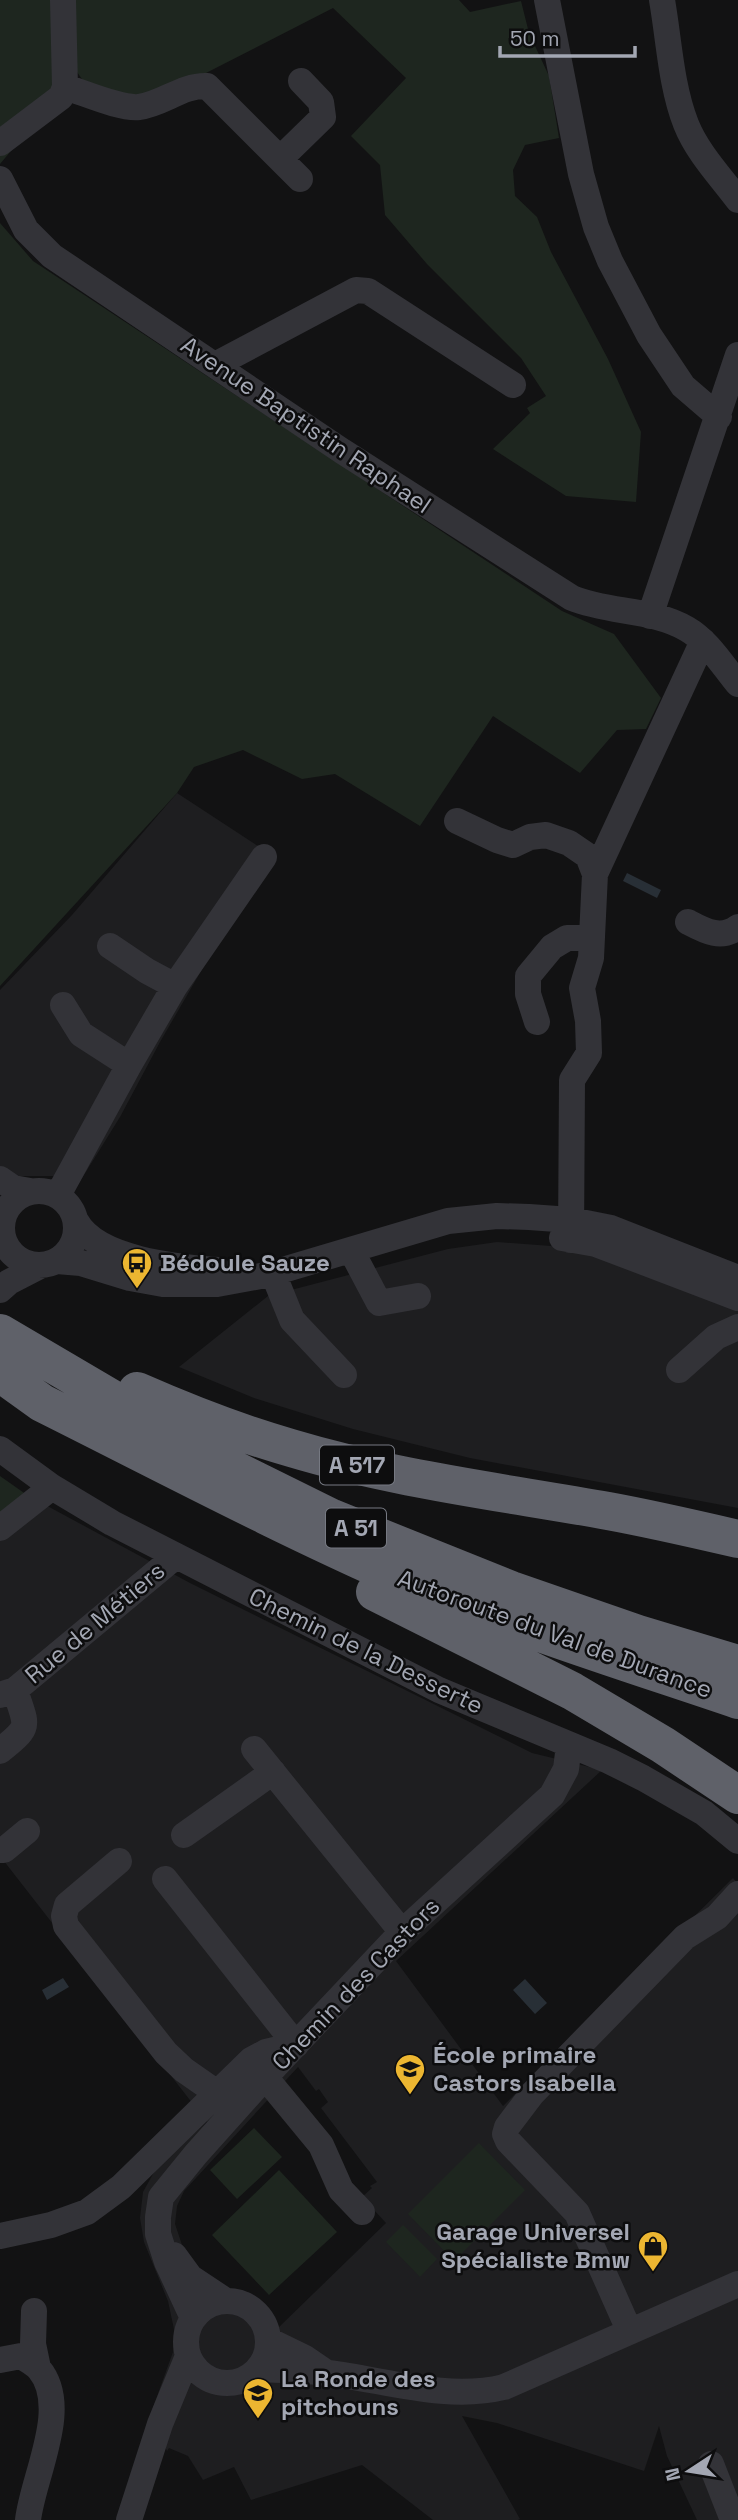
<svg xmlns="http://www.w3.org/2000/svg" width="738" height="2520" viewBox="0 0 738 2520" font-family="'Space Grotesk',sans-serif">
  <rect width="100%" height="100%" fill="#121213"/>
  <path fill="#1e1e20" fill-rule="evenodd" d="M177,793l99,65 -68,101 -48,83 -40,75 -41,66 -24,-7h-41l-14,-10v-176l72,-75z
    M497,1242l54,4 54,9 133,52v201l-268,-50 -117,-29 -99,-31 -75,-31 89,-71 180,-47z
    M27,1495l163,88 342,170 70,17 -206,191 107,145 230,-228 5,6v636h-41l-30,-64 -8,-30 -15,45 -147,-48 -35,-7 58,103 -2,1h-85l-71,-55 -111,35 -17,-33 -31,13 -15,-24 -19,-8 -2,3 -16,-38 22,-61 2,-18 -7,-33 -24,-59 -4,-24 3,-26 15,-27 49,-43 -207,-266v-339zM298,2067l18,24 3,-2 9,13 -7,6 56,74 -7,4 2,2 -10,9 24,26 -109,106 -8,-13 -11,-10 -33,-14 -40,-38 -10,-30 2,-18 7,-15z"/>
  <path fill="#1e261f" d="M0,0h459l11,12 51,-11 8,32 20,43 10,62 -34,7 -12,25 2,26 22,21 14,35 57,107 33,73 -5,70 -70,-6 -73,-47 37,-36 -3,-5 19,-12 -25,-38 -94,-94 -42,-49 -5,-50 -29,-29 55,-58 -73,-70 -127,65 -66,27 -54,-15 -9,-13 -77,92z
    M0,223l33,38 529,350 52,23 47,64 -15,31 -29,1 -37,43 -87,-57 -73,110 -85,-52 -33,5 -59,-29 -49,17 -17,26 -177,193z
    M0,1476l27,19 -27,22z
    M254,2128l28,29 -45,42 -27,-29z
    M479,2143l46,47 -71,71 -46,-47z
    M279,2170l58,62 -68,63 -57,-60z
    M403,2225l34,34 -17,18 -34,-35z"/>
  <path fill="#282f36" d="M627,873l34,17 -4,8 -34,-17z
    M63,1978l6,9 -22,13 -5,-10z
    M525,1979l22,24 -12,11 -22,-24z"/>
  <g fill="none" stroke-linecap="round" stroke-linejoin="round">
    <path stroke="#333338" stroke-width="26" d="M547,0l34,174 15,53 14,34 39,74 34,51 36,31
      M662,0c7,40 9,86 24,124 11,28 34,52 52,76
      M65,87c20,6 55,22 74,20 24,-3 43,-22 68,-21l93,93
      M0,143l61,-46 4,-10 -2,-87
      M280,159l43,-42 -2,-15 -20,-21
      M0,179l26,51 26,26 290,195 230,147c37,15 81,11 115,31 21,12 36,37 51,55
      M215,365l141,-75 12,1 145,94
      M650,616l88,-261
      M457,821l40,19 16,5 17,-8 16,-2 23,8 19,13 7,18
      M688,922c17,9 33,18 50,5
      M110,946l37,25 28,15
      M63,1005l18,29 48,31
      M537,1022l-9,-28v-18l24,-29 15,-9h24
      M0,1179l13,9 17,3
      M2 1228a37 37 0 1 1 74 0a37 37 0 1 1-74 0Z
      M58,1195l71,-130 46,-79 89,-129
      M76,1221c21,39 102,46 142,49
      M562,1238l34,6 142,54
      M571,1240l1,-160 17,-27 -1,-32 -6,-33 9,-30 4,-84 108,-233
      M351,1250l28,53 39,-7
      M57,1261l24,2 49,15 33,6h54l49,-9 182,-54 49,-5 32,1 42,3 40,8 127,50
      M273,1273l19,47 52,55
      M0,1290l9,-8 33,-17
      M679,1370l37,-33 22,-10
      M0,1449l52,38 60,36 327,167 170,71 34,17 61,35 34,28
      M0,1528l52,-41
      M0,1695l15,-5 161,-134
      M254,1749l148,183
      M0,1751c32,-26 27,-23 15,-61
      M184,1835l89,-63
      M0,1850h4l23,-19
      M119,1861l-52,44 -3,11 2,10 100,127 18,17 33,23
      M265,2077l56,68 20,45 21,22
      M0,2236l51,-11 36,-13 34,-25 130,-127 15,-8 30,-7 -131,-166
      M174,2255l16,22 36,24
      M186 2342a41 41 0 1 1 82 0a41 41 0 1 1-82 0Z
      M34,2311l-1,33 5,24
      M193,2318l-26,-56 -9,-28v-17l3,-20 35,-43 69,-77 137,-145 150,-137 14,-26 3,-24
      M629,2330l-52,-117 -69,-72 -3,-7 2,-7 25,-33 153,-157 32,-20 21,-23
      M268,2340l37,18 19,13
      M0,2360l21,-4c6,4 14,8 18,13 32,38 -6,107 -11,151
      M258,2369c23,1 47,1 70,4 57,7 119,28 176,14l234,-103
      M711,2464l22,56
      M129,2520l31,-96 28,-68"/>
    <path stroke="#5f6169" stroke-width="38" d="M0,1333l221,130 111,55 179,72 127,44 100,30
      M0,1373l42,30c120,60 239,123 362,177 108,47 222,82 334,120
      M137,1391c50,22 101,42 154,57 103,31 211,44 317,63 44,8 87,18 130,28
      M375,1592l197,99 91,54 75,50"/>
  </g>
  <defs>
    <g id="bus-pin" transform="scale(1.575)"><path d="M0 17L-7.5 6A9.5 9.5 0 1 1 7.5 6Z" fill="#ecb631" stroke="#0d0d0e"/><path d="M-5-6H5V4H4V6H2V4H-2V6H-4V4H-5ZM-3.5-4V0h7V-4ZM-3.5 1.2v1.5H-2V1.2ZM2 1.2v1.5H3.5V1.2Z" fill="#111"/></g>
    <g id="school-pin" transform="scale(1.575)"><path d="M0 17L-7.5 6A9.5 9.5 0 1 1 7.5 6Z" fill="#ecb631" stroke="#0d0d0e"/><path d="M0-5L7-2L0 1L-7-2ZM-4 1L0 2.5L4 1V4Q0 6-4 4Z" fill="#111"/></g>
    <g id="shop-pin" transform="scale(1.575)"><path d="M0 17L-7.5 6A9.5 9.5 0 1 1 7.5 6Z" fill="#ecb631" stroke="#0d0d0e"/><path d="M-5-2.5h2.3a2.7 3.5 0 0 1 5.4 0H5L5.5 6h-11ZM-1.5-2.5h3a1.5 2.3 0 0 0-3 0Z" fill="#111"/></g>
  </defs>
  <g fill-rule="evenodd">
    <use href="#bus-pin" x="137" y="1263"/>
    <use href="#school-pin" x="410" y="2069"/>
    <use href="#shop-pin" x="653" y="2246"/>
    <use href="#school-pin" x="258" y="2393"/>
  </g>
  <g text-anchor="middle" stroke-width="5" stroke-linejoin="round" paint-order="stroke">
    <g fill="#0d0d0e" stroke="#767982" stroke-width="2">
      <rect x="320" y="1445.5" width="74" height="39" rx="5"/>
      <rect x="326" y="1508.5" width="60" height="39" rx="5"/>
    </g>
    <g font-size="23" font-weight="bold" fill="#a3a7b3">
      <text x="357" y="1473">A 517</text>
      <text x="356" y="1536">A 51</text>
    </g>
    <g font-size="24" fill="#a3a7b3" stroke="#0d0d0e">
      <text transform="translate(306 425) rotate(34)" y="8">Avenue Baptistin Raphael</text>
      <text transform="translate(95 1623) rotate(-40)" y="8">Rue de Métiers</text>
      <text transform="translate(555 1634) rotate(20)" y="8">Autoroute du Val de Durance</text>
      <text transform="translate(366 1651) rotate(26)" y="8">Chemin de la Desserte</text>
      <text transform="translate(356 1984) rotate(-46)" y="8">Chemin des Castors</text>
    </g>
    <g font-size="24" font-weight="bold" fill="#a3a7b3" stroke="#0d0d0e" text-anchor="start">
      <text x="160" y="1271">Bédoule Sauze</text>
      <text x="433" y="2063">École primaire<tspan x="433" dy="28">Castors Isabella</tspan></text>
      <text x="630" y="2240" text-anchor="end">Garage Universel<tspan x="630" dy="28">Spécialiste Bmw</tspan></text>
      <text x="281" y="2387">La Ronde des<tspan x="281" dy="28">pitchouns</tspan></text>
    </g>
  </g>
  <g transform="translate(689 2471) rotate(258)" stroke="#0d0d0e" stroke-width="5" paint-order="stroke">
  <path d="M0-5L12 26L0 18L-12 26Z" fill="#a3a7b3"/>
  <text y="-10" font-size="19" font-weight="bold" text-anchor="middle" fill="#a3a7b3">N</text>
  </g>
  <path d="M500 46v10h135v-10" fill="none" stroke="#a3a7b3" stroke-width="3.5"/>
  <text x="510" y="46" font-size="21" fill="#a3a7b3" stroke="#0d0d0e" stroke-width="5" paint-order="stroke">50 m</text>
</svg>
